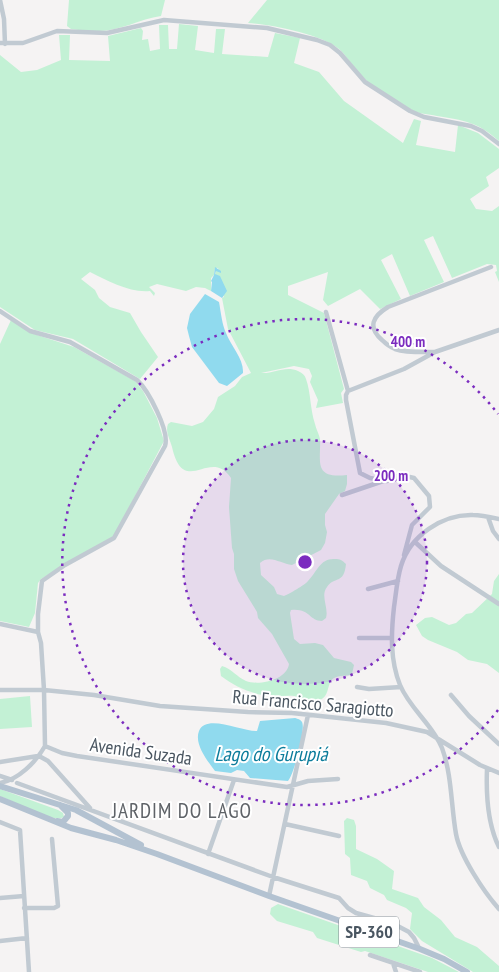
<svg xmlns="http://www.w3.org/2000/svg" width="499" height="972" viewBox="0 0 499 972" font-family="'PT Sans Narrow',sans-serif">
  <rect width="100%" height="100%" fill="#f5f3f3"/>
  <path fill="#c3f1d5" d="M69,0h96l-4,16c-21,3 -41,15 -62,15 -10,1 -19,-1 -28,-2l-4,-3z
    M267,0h232v141c-21,-19 -36,-21 -62,-25 -9,-2 -18,-2 -26,-6 -14,-7 -40,-24 -50,-35 -8,-8 -14,-19 -22,-26 -18,-15 -69,-25 -91,-26z
    M179,24l19,2 -3,24 19,3 2,-24h9l-3,25 46,3 7,-24 25,5 -6,25 25,9 25,29 59,42 11,-24 7,2 -5,24 39,7 3,-27 20,8 21,16v19l-13,9 3,9 -19,13 6,10 16,2 7,-5v76l-4,-10 2,-1 -1,-6 -9,-1 -35,14 -19,-42 -9,4 20,42 -34,14 -18,-42 -11,6 20,39 -21,10 -20,-20 -32,17 -5,-6 5,-28 -40,14v9l36,18 20,76 -3,4 2,10 -27,5 2,-8 -8,-18 2,-6 -3,-7 -15,-3 -33,7c13,1 24,-8 37,-2 4,2 7,4 8,8 5,14 4,30 9,45 1,5 4,10 5,15 1,23 -7,40 27,36v9l-2,7 -6,3 -14,20v11l2,7 -2,11 -4,7 -29,15c-11,-1 -22,-11 -32,-2l1,12 13,12 3,7 7,2c5,-2 21,-11 24,-15 9,-9 12,-23 27,-22 5,0 7,1 11,5 -2,21 -12,12 -19,23 -7,9 2,21 -1,31l-4,3c-13,0 -12,-13 -31,-11l-1,3 4,26 6,5 15,-1 8,2 11,13 17,4 3,3 -2,9c-6,3 -17,0 -21,7 -4,6 -2,15 -11,19 -13,6 -16,-2 -26,-4 -8,-1 -15,1 -23,0 -17,-1 -36,-9 -50,-20l-1,-7 2,-3c10,3 15,11 24,15 13,5 41,-1 43,-17l-17,-30 -14,-16 -1,-6 -19,-31 -4,-12v-15l-2,-6 -3,-41 2,-29c-21,-32 -47,21 -59,-31 -2,-8 -7,-15 -4,-23l3,-2 21,4 11,-4 11,-13 4,-12 17,-11 7,-9 9,-4 -23,-44 -6,-31 2,-1 -9,-23 1,-3h3l-1,-3h-3l-1,7 -3,3v13l-6,-3 -9,-1 -10,4 -29,-7 -8,3 6,6 -1,3 -4,-5c-20,2 -42,-10 -60,-19l-9,7 14,11 4,8 11,9 20,6 11,19 17,25 -18,22 -67,-40 -38,-9 -35,-23v-252l21,17 16,-2 24,-10 -2,-25h11l-1,25 41,1 -2,-25 33,-8 2,3 -1,9 6,-1 2,12 10,-2 -1,-24h9l1,24h8z
    M11,320l23,14 40,13 61,34 8,10 14,27 7,23 -50,95 -73,43 -3,4 -3,30 -6,14 -29,-6v-277z
    M499,574v99l-12,-9 -19,-4 -11,-8 -29,-12 -6,-4 -6,-11 9,-7 7,-1 17,8 7,-2 10,-9 6,-1 20,-19 2,-13z
    M30,696l2,31 -32,2v-30z
    M0,789l58,21 5,3 1,4c-13,7 -50,-16 -64,-21z
    M347,818l7,2 2,6v23l21,10 17,12 -2,18 26,9 6,9 17,13 14,17 22,10 22,19v6h-26l-51,-31 -12,-12 2,-16 -6,-5 -19,-8 -3,-5 -14,-7 -3,-7 -16,-6 -1,-17 -5,-4 -1,-33z
    M278,904l154,54 27,14h-31l-63,-21 -4,1 -44,-14 -4,-6 -36,-11 -7,-7 1,-6z"/>
  <path fill="#90daee" d="M215,267l6,4v2l-5,-2 -1,3 5,2 7,15 -5,7 -11,-7 1,-9 -1,-1 3,-6z
    M205,294l14,8c2,11 3,22 7,31 5,13 18,26 17,40l-16,13 -8,-3 -27,-36 -3,-11 -2,-8 3,-14z
    M295,718c3,1 5,1 7,4 4,8 -8,52 -14,59l-38,-3 -6,-7 -7,-1 -6,3 -16,-2c-8,-11 -21,-27 -16,-40 7,-18 44,1 58,0l3,-10z"/>
  <g fill="none" stroke-linecap="round" stroke-linejoin="round">
    <path stroke="#c1cad2" stroke-width="4.5" d="M0,0l4,19 1,25
      M0,43h23l34,-12 50,2 57,-13 103,8 50,12 13,5 10,8 25,29 45,29 14,6 47,9 11,5 17,13
      M0,311l30,20 40,11 67,38c11,10 33,51 28,66l-51,92 -49,27 -23,16 -4,33v18
      M326,312l22,79 -2,4v5l14,73 10,5 17,3
      M435,352c-12,0 -28,1 -40,-3 -5,-2 -9,-5 -13,-9 -15,-13 -9,-24 6,-33l103,-40
      M348,391l56,-22 31,-17 64,-22
      M342,495l59,-20 13,3 15,18 1,11 -18,18 -8,30
      M488,517l5,14 6,8
      M499,519c-9,-2 -18,-4 -26,-4 -31,-1 -63,21 -72,51 -4,13 -5,28 -7,41 -3,27 -4,53 6,78 10,24 33,40 42,63 10,27 9,58 14,86 4,22 28,58 43,75
      M415,542l26,24 58,38
      M368,589l30,-8
      M0,624l38,8 3,11 3,47 1,56
      M359,638h32
      M357,687l12,2 32,-2
      M0,690h44l50,5 66,11 88,6 44,1 94,10 41,9 53,33 19,8
      M451,695l18,21 30,28
      M45,746l17,7 15,3 210,31 21,-6 30,-2
      M39,756l9,5 42,47
      M0,762l38,-6
      M487,769c-1,25 1,56 12,78
      M0,776l12,4
      M0,783c18,-3 36,-21 45,-37
      M17,783l256,94 66,21 9,10 8,5 36,10 17,9 5,6 5,10
      M0,822l20,8 9,142
      M285,824l54,12
      M208,854l26,-74
      M269,896l39,-181
      M0,898l24,-2
      M24,908h30l4,-2 -6,-67
      M0,941l27,-3
      M370,955l50,17
      M393,963l3,9"/>
    <path stroke="#b3c2d1" stroke-width="6" d="M0,786l76,24 65,35
      M0,799l71,29 45,12 41,14 112,42 151,53 24,10 23,13
      M57,821l6,1 5,-6v-3l-8,-8"/>
  </g>
  <circle cx="305" cy="562" r="122" fill="#7b2cbf" fill-opacity=".12"/>
  <g fill="none" stroke="#7b2cbf" stroke-width="2.5" stroke-dasharray="2.5 5">
    <circle cx="305" cy="562" r="122"/>
    <path d="M498 710A243 243 0 1 1 498 414"/>
  </g>
  <g text-anchor="middle" stroke-width="4" stroke-linejoin="round" paint-order="stroke">
    <rect fill="#fff" stroke="#808990" stroke-width="1" x="339" y="916.5" width="60" height="31" rx="4"/>
    <g font-size="18" font-weight="bold" fill="#4a5661">
      <text x="369" y="938">SP-360</text>
    </g>
    <g font-size="19" fill="#4a5661" stroke="#fff">
      <text transform="translate(313 703) rotate(5)" y="7">Rua Francisco Saragiotto</text>
      <text transform="translate(141 751) rotate(8)" y="7">Avenida Suzada</text>
    </g>
    <g font-size="20" font-style="italic" fill="#0c7c9b" stroke="#fff">
      <text x="271" y="761">Lago do Gurupiá</text>
    </g>
    <g font-size="21" letter-spacing="1" fill="#5f6368" stroke="#fff">
      <text x="182" y="818">JARDIM DO LAGO</text>
    </g>
  </g>
  <circle cx="305" cy="562" r="8" fill="#7b2cbf" stroke="#fff" stroke-width="2.5"/>
  <g font-size="15" text-anchor="middle" font-weight="bold" fill="#7b2cbf" stroke="#fff" stroke-width="4" stroke-linejoin="round" paint-order="stroke">
    <text x="408" y="347">400 m</text>
    <text x="391" y="481">200 m</text>
  </g>
</svg>
